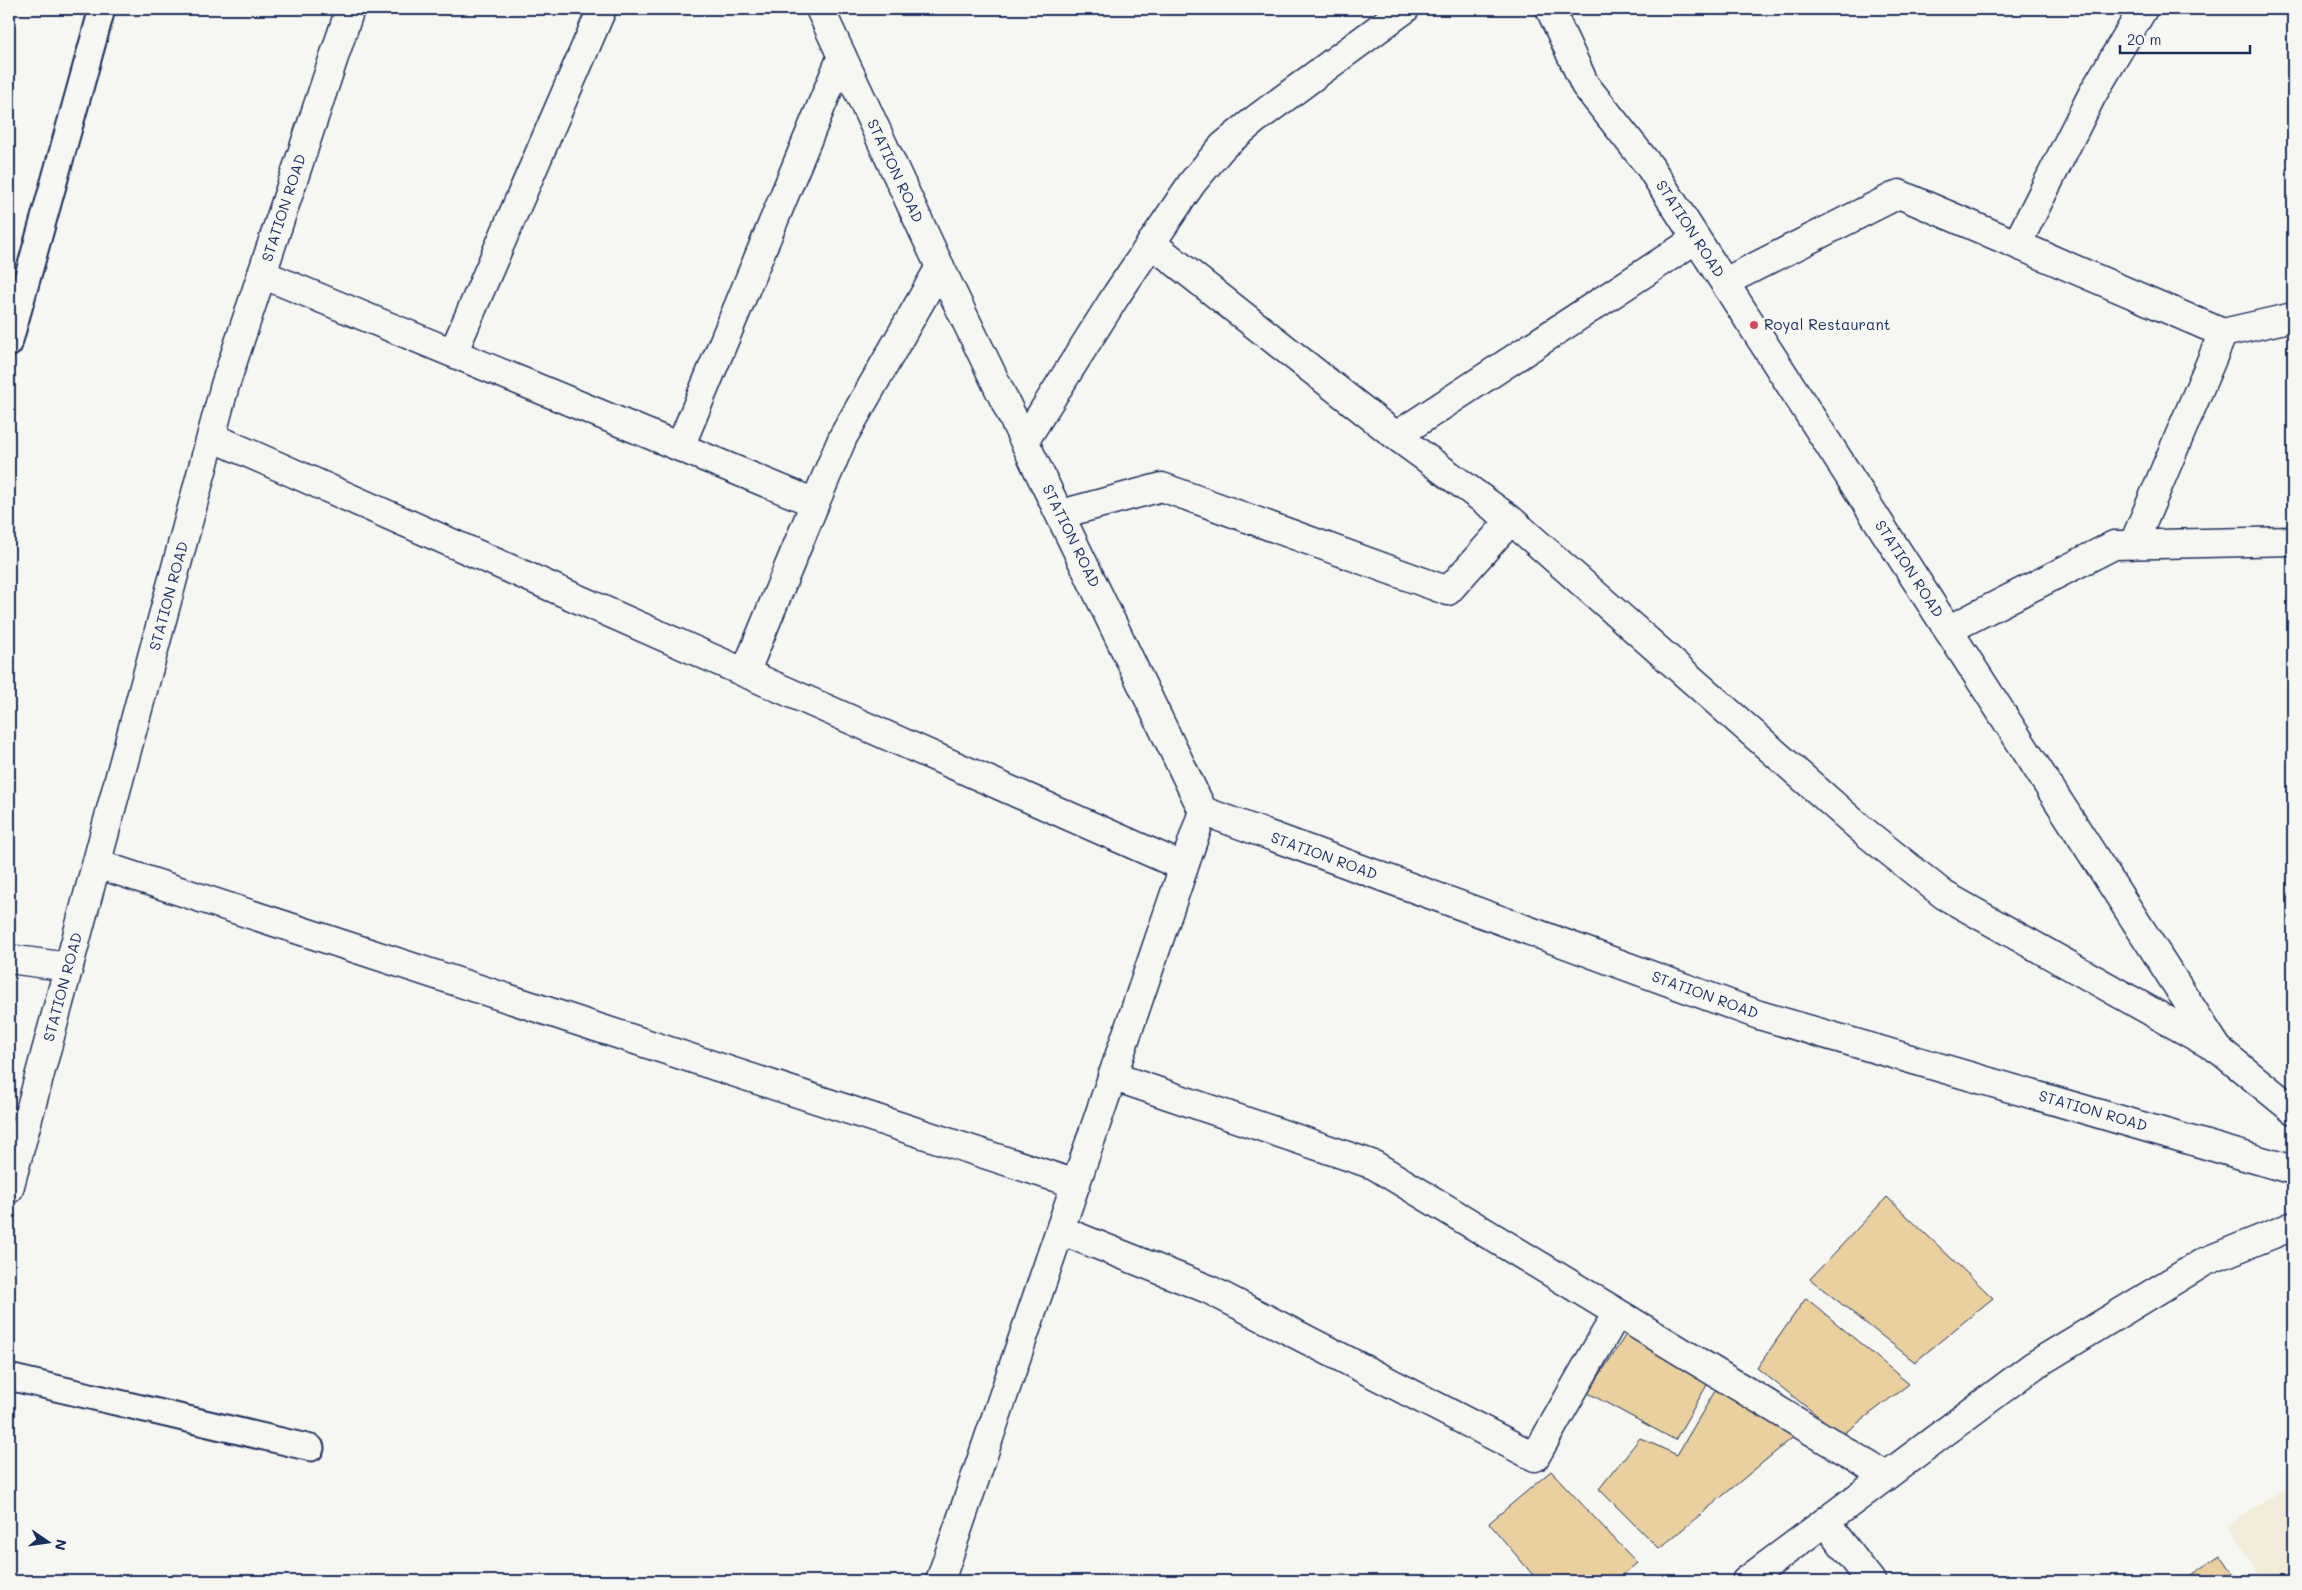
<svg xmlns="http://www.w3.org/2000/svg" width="2302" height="1590" viewBox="0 0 2302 1590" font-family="Mali,sans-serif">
  <rect width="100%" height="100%" fill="#f6f6f2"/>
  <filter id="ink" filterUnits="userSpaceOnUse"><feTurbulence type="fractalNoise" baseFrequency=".02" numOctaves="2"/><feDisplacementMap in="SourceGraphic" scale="10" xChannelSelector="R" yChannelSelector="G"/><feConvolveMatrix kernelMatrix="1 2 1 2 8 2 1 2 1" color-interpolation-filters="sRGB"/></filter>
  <g filter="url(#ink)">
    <path fill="#f2ebd9" d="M2293,1483v98h-29l-36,-55z"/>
    <path fill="#ead09f" stroke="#1b2f5e" d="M1887,1197l106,101 -78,64 -105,-83z
      M1806,1298l103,86 -67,51 -85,-67z
      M1630,1328l81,50 -36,62 -87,-47z
      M1718,1386l79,48 -138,115 -60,-60 41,-51 37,17z
      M1551,1471l86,92 -21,18h-78l-49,-58z
      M2220,1555l18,26h-56z"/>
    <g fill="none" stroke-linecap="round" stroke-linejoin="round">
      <g stroke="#1b2f5e" stroke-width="29">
        <path id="lane" d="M9,344l93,-335
          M9,1377l302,71"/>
      </g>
      <g stroke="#1b2f5e" stroke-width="31">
        <path id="street" d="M1151,243l245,193 115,84 349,308 84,67 274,154
          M2017,244l75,-149 51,-86
          M262,274l553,229 28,-66 97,-170
          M1725,282l174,-88 324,139 70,-16
          M453,353l149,-344
          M1396,436l300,-197
          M212,437l972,430
          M1025,440l92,-146 75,-111 31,-37 33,-27 149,-110
          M680,447l162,-391
          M1061,514l101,-27 286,104 63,-71
          M2133,545l90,-212
          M1948,630l166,-85 179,-4
          M745,673l70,-170
          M97,864l979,320
          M9,959l60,8
          M1112,1076l262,89 512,311
          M1060,1230l148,59 327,168 82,-144
          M1825,1522l46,59
          M940,1581l263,-770"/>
      </g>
      <g stroke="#1b2f5e" stroke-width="31">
        <path id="secondary" d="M820,9l120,258 263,544 556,204 534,155
          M1550,9l35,76 65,82 568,882 75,61
          M9,1189l216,-804 125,-376
          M1746,1581l287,-215 171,-104 89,-36"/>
      </g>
      <use href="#lane" stroke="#f6f6f2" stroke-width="25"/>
      <use href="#street" stroke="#f6f6f2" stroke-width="28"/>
      <use href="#secondary" stroke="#f6f6f2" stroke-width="28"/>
    </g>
  </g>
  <circle fill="#d1495b" stroke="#f6f6f2" stroke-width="2" cx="1754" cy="325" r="5"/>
  <g text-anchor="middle" stroke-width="4.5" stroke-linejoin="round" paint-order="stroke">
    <g font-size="15" fill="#1b2f5e" stroke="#f6f6f2">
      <text transform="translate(895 171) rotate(65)" y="5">STATION ROAD</text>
      <text transform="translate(284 208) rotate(-72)" y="5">STATION ROAD</text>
      <text transform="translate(1690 229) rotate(57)" y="5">STATION ROAD</text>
      <text transform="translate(1071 536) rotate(64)" y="5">STATION ROAD</text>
      <text transform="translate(1909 569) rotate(57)" y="5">STATION ROAD</text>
      <text transform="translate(169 596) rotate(-75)" y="5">STATION ROAD</text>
      <text transform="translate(1324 856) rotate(20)" y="5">STATION ROAD</text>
      <text transform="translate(63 987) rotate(-75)" y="5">STATION ROAD</text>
      <text transform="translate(1705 995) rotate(20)" y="5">STATION ROAD</text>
      <text transform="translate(2093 1111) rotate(16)" y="5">STATION ROAD</text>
    </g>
    <g font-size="15" fill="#1b2f5e" stroke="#f6f6f2" text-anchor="start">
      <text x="1764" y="330">Royal Restaurant</text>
    </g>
  </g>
  <rect width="2302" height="1590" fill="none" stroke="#f6f6f2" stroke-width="30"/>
  <rect x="15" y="15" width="2272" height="1560" fill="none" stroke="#1b2f5e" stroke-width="2" filter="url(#ink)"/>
  <g transform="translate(48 1542) rotate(103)" stroke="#f6f6f2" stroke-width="4" paint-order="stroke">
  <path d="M0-4L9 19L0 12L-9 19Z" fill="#1b2f5e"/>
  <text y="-8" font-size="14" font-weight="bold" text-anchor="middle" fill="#1b2f5e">N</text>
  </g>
  <path d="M2120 45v8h130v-8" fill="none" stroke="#1b2f5e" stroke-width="2.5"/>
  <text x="2127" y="45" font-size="15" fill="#1b2f5e" stroke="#f6f6f2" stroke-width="4" paint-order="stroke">20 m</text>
</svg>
